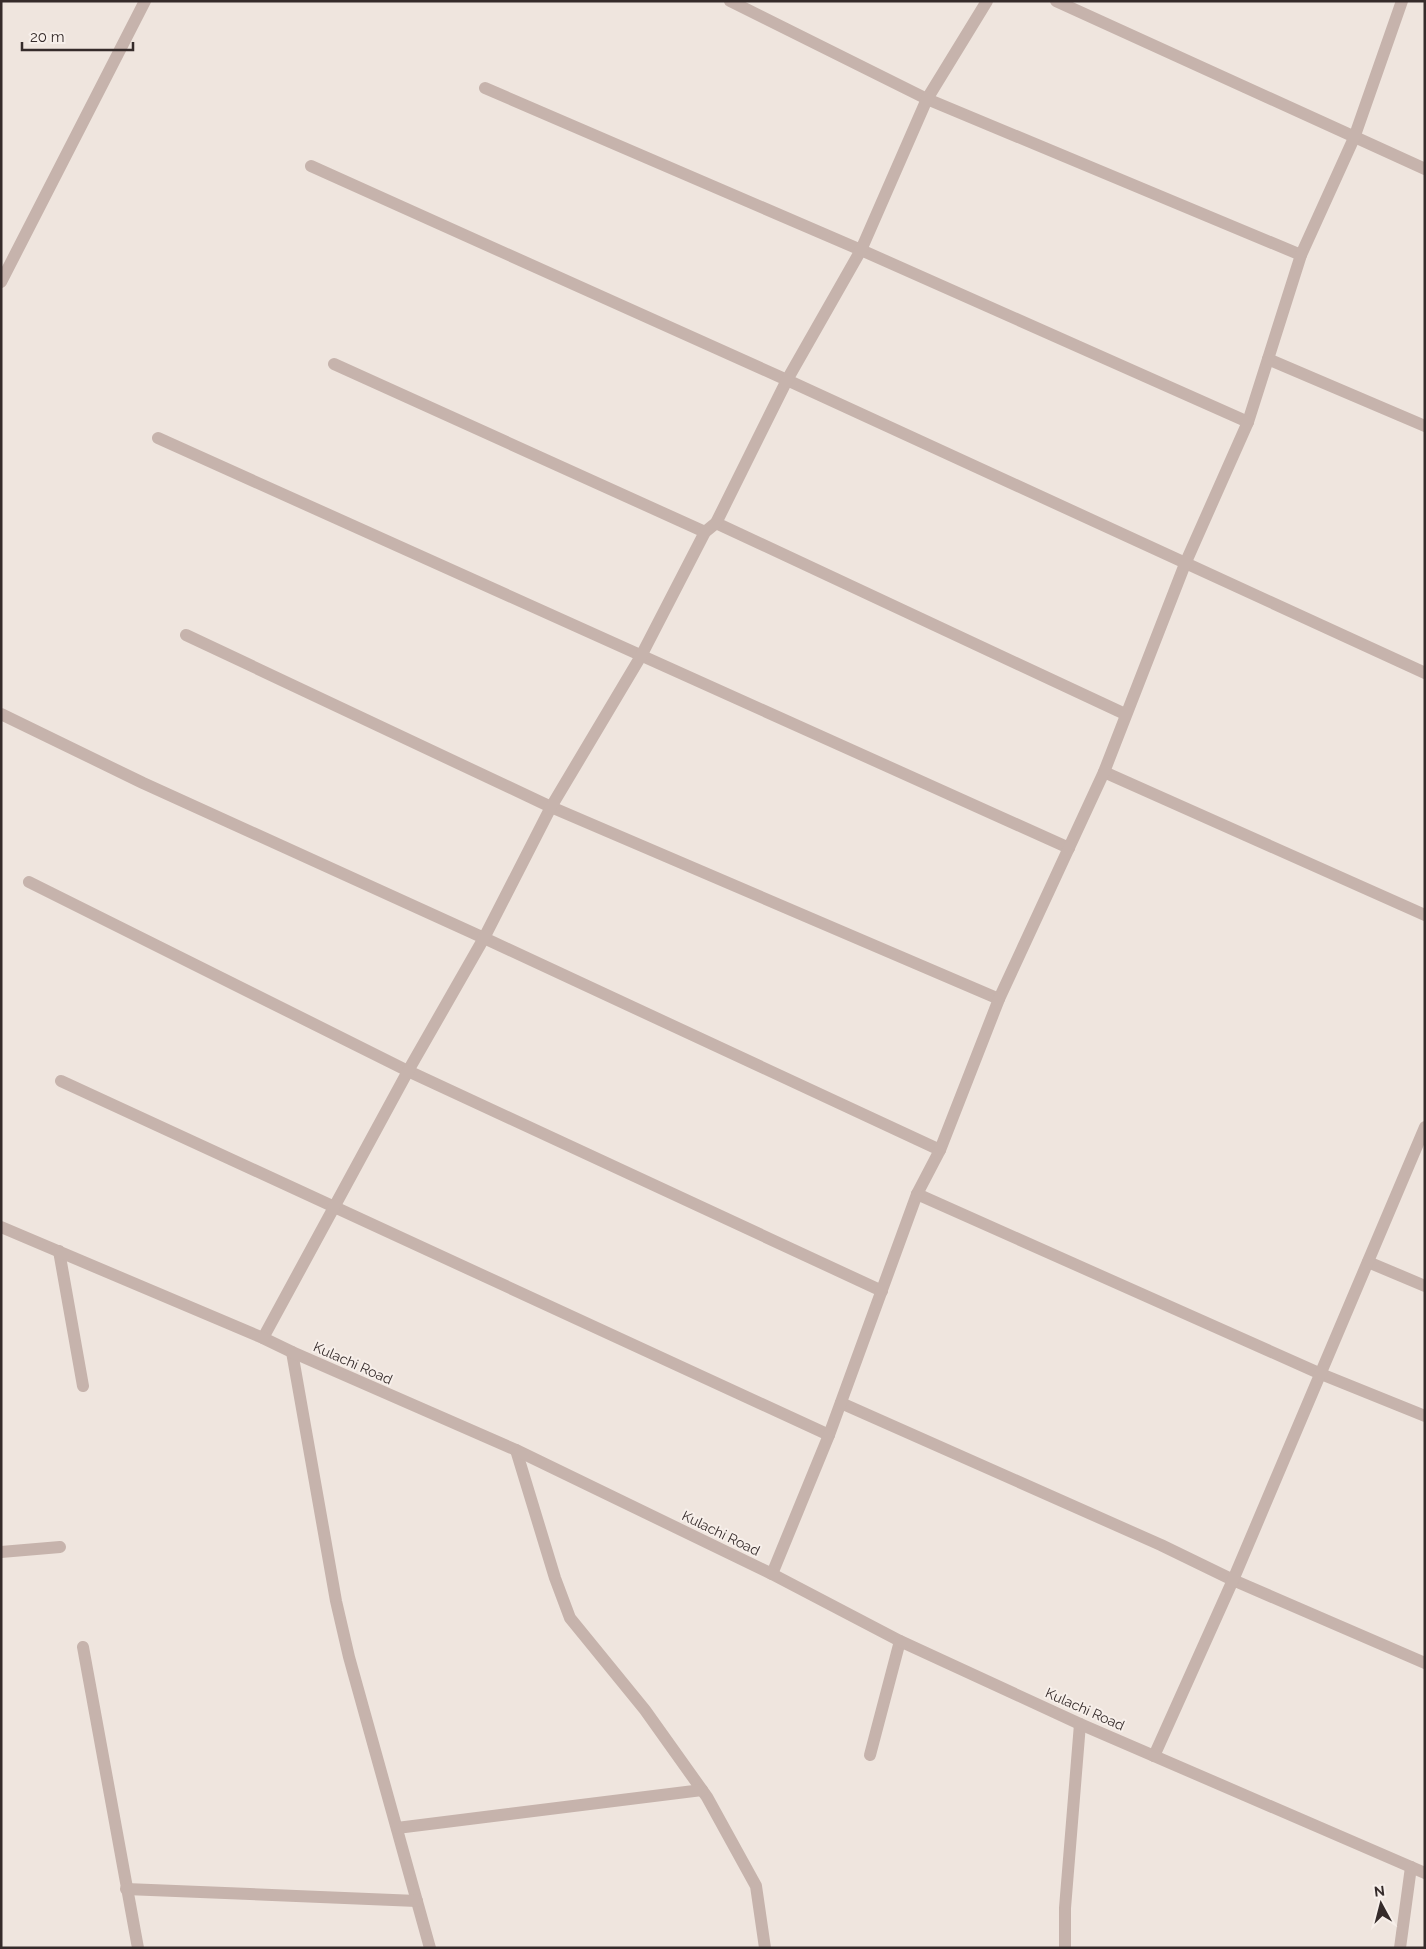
<svg xmlns="http://www.w3.org/2000/svg" width="1426" height="1949" viewBox="0 0 1426 1949" font-family="Raleway,sans-serif">
	<rect width="100%" height="100%" fill="#efe5de"/>
	<g fill="none" stroke-linecap="round" stroke-linejoin="round">
		<g stroke="#c6b3ac" stroke-width="12">
			<path d="M730 1 927 99 1301 255"/>
			<path d="M1056 1 1425 169"/>
			<path d="M485 88 861 250 1248 422"/>
			<path d="M311 166 787 380 1425 673"/>
			<path d="M1 282 145 1"/>
			<path d="M1268 359 1425 426"/>
			<path d="M334 364 705 532"/>
			<path d="M158 438 1069 848"/>
			<path d="M716 523 1125 714"/>
			<path d="M186 635 551 807 999 999"/>
			<path d="M1 714 143 783 484 938 940 1150"/>
			<path d="M1104 772 1425 915"/>
			<path d="M29 882 408 1071 882 1291"/>
			<path d="M61 1081 829 1435"/>
			<path d="M917 1194 1321 1374 1425 1416"/>
			<path d="M59 1251 83 1386"/>
			<path d="M1368 1262 1425 1286"/>
			<path d="M263 1338 408 1071 484 938 551 807 641 656 705 532 716 523 787 380 861 250 927 99 987 1"/>
			<path d="M292 1352 336 1601 349 1657 430 1948"/>
			<path d="M841 1403 1161 1545 1233 1580 1425 1663"/>
			<path d="M516 1450 555 1578 570 1618 645 1710 707 1797 756 1886 765 1948"/>
			<path d="M1 1552 60 1547"/>
			<path d="M772 1574 829 1435 917 1194 940 1150 999 999 1104 772 1185 564 1248 422 1301 255 1354 138 1402 1"/>
			<path d="M83 1647 138 1948"/>
			<path d="M870 1755 900 1641"/>
			<path d="M1154 1756 1233 1580 1425 1127"/>
			<path d="M397 1828 702 1790"/>
			<path d="M126 1889 417 1901"/>
			<path d="M1065 1948V1908L1080 1724"/>
			<path d="M1400 1948 1411 1867"/>
		</g>
		<path stroke="#c6b3ac" stroke-width="12" d="M1 1227 263 1338 292 1352 516 1450 772 1574 900 1641 1080 1724 1425 1873"/>
	</g>
	<g text-anchor="middle" stroke-width="4" stroke-linejoin="round" paint-order="stroke">
		<g font-size="14" fill="#352b2a" stroke="#f7efea">
			<text transform="translate(353 1363) rotate(24)" y="5">Kulachi Road</text>
			<text transform="translate(721 1533) rotate(26)" y="5">Kulachi Road</text>
			<text transform="translate(1085 1709) rotate(24)" y="5">Kulachi Road</text>
		</g>
	</g>
	<rect width="1426" height="1949" fill="none" stroke="#352b2a" stroke-width="5"/>
	<g transform="translate(1381 1904) rotate(353)" stroke="#f7efea" stroke-width="4" paint-order="stroke">
	<path d="M0-4L9 19L0 12L-9 19Z" fill="#352b2a"/>
	<text y="-8" font-size="14" font-weight="bold" text-anchor="middle" fill="#352b2a">N</text>
	</g>
	<path d="M22 42v8h111v-8" fill="none" stroke="#352b2a" stroke-width="2.5"/>
	<text x="30" y="42" font-size="15" fill="#352b2a" stroke="#f7efea" stroke-width="4" paint-order="stroke">20 m</text>
</svg>
